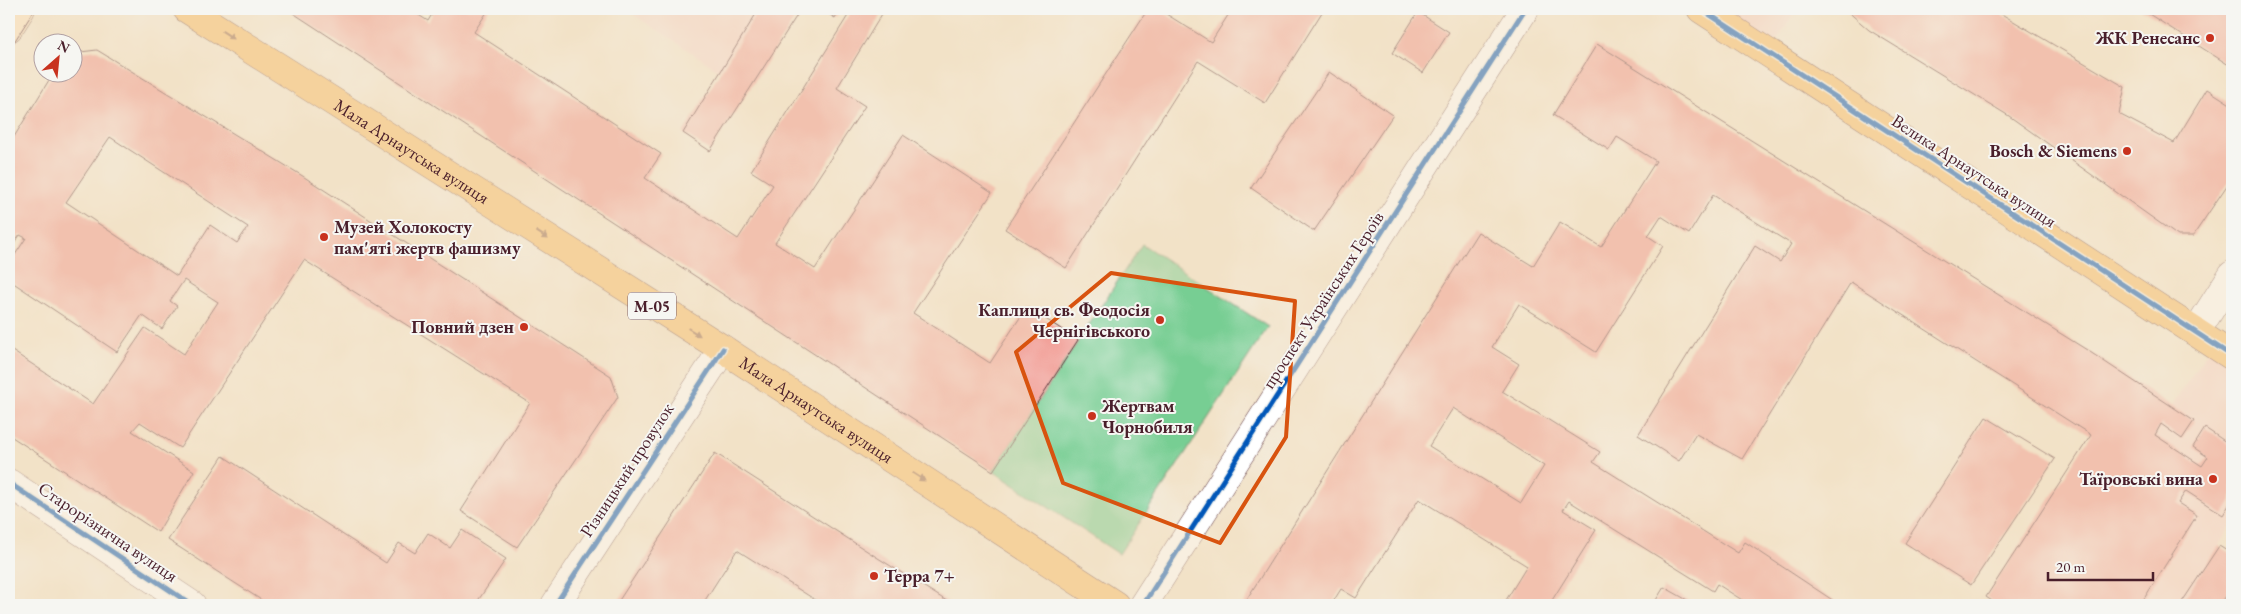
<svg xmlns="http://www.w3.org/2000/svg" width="2241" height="614" viewBox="0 0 2241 614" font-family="'EB Garamond',serif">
	<rect width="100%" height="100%" fill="#f6f6f2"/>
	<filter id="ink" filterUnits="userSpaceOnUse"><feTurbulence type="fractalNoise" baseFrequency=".02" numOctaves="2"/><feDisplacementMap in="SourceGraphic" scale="10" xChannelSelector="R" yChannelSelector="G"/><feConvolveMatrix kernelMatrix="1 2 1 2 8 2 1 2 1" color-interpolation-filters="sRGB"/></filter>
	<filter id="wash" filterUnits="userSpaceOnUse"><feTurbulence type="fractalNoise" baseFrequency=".0096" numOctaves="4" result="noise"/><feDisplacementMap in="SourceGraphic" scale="20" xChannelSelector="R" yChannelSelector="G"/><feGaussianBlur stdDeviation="1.12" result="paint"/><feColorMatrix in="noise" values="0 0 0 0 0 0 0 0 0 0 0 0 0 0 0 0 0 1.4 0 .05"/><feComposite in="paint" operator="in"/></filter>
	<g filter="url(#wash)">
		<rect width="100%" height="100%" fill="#f2e2c7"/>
		<g fill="#f7d1c8">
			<path d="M625 9H759L720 71Z"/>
			<path d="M1713 9H1797L1773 47Z"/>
			<path d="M2211 346 2232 359V524L2219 546 2180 605H2042Z"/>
		</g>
		<path fill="#77ce93" stroke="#60765f" d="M1142 244 1268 327 1119 554 993 471Z"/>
		<g id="blocks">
			<g fill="#f29991" fill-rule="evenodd">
				<path d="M287 9H409L428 21 435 9H489L474 32 661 154 645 178 738 239 773 185 751 171 849 14 840 9 835 18 820 9H885L837 88 865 106 775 243 815 269 903 135 992 193 913 313 990 363 1027 307 1078 340 993 471Z"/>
				<path d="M759 9H801L710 151 683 133Z"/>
				<path d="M1148 9H1158L1211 42 1232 9H1324L1265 103 1198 61 1066 268 1005 229Z"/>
				<path d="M1845 9H1993L2125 87 2119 114 2174 143 2207 89 2232 105V178L2193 236H2178L2009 116 1869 30Z"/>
				<path d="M2141 9H2232V67Z"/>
				<path d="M1418 12 1449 32 1423 73 1392 53Z"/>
				<path d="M1597 44 2087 350 2194 421 2182 439 2161 424 2155 435 2202 466 2208 457 2193 447 2205 428 2232 446V500L2223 515 2186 491 2178 503 2197 515 2140 605H1998L1986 597 2091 435 1851 282 1742 459 1696 434 1679 461 1638 435 1755 246 1780 262 1791 244 1713 195 1689 234 1661 216 1648 236 1663 246 1596 352 1519 304 1492 347 1519 364 1502 391 1600 452 1593 462 1738 553 1745 542 1840 605H1750L1717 584 1713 591 1569 501 1563 510 1596 530 1549 605H1503L1527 566 1419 499 1356 598 1341 589 1331 605H1243L1478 232 1533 266 1560 222 1601 247 1656 161 1617 137 1609 150 1553 115ZM1453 408 1544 466 1521 503 1429 446Z"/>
				<path d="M97 50 301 175 611 376 618 397 517 547 461 511 530 403 304 260 180 448 140 422 132 431 194 471 158 532 9 435V349L93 404 145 328 184 354 218 302 184 280 170 301 177 306 162 329 142 315 117 352 9 280V264L26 238 20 235 9 251V145L54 72H72V53ZM110 137 248 227 237 243 210 225 177 276 66 202Z"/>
				<path d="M1329 72 1393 115 1314 231 1251 188Z"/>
				<path d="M1986 417 2055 459 1971 585 1905 543Z"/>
				<path d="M715 453 878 558 953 605H814L817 601 737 550 702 605H616Z"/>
				<path d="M223 456 386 563 399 543 415 553 428 533 450 548 462 530 506 559 475 605H269L168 540Z"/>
				<path d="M2219 546 2232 554V587L2220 605H2180Z"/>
				<path d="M1664 587 1696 605H1653Z"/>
			</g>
		</g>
	</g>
	<g filter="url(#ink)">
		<use href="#blocks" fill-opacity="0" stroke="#633c42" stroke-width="1"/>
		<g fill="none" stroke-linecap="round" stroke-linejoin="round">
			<defs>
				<g id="street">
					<path d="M2196 332 2232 275"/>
					<path d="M9 483 192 605"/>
					<path d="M555 605 723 349"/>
					<path d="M1143 605 1525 9"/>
				</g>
				<path id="secondary" d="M9 28 21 9"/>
				<g id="primary">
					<path id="s1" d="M187 9 723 349 1115 605"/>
					<path d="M1701 9 2232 356"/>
				</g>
			</defs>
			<use href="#street" stroke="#633c42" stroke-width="29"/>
			<use href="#secondary" stroke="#633c42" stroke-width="29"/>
			<use href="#primary" stroke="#633c42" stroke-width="29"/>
			<use href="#street" stroke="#fff" stroke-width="28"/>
			<use href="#secondary" stroke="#fde5c4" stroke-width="28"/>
			<use href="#primary" stroke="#f9bf6c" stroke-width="28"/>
			<g stroke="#4a1f2b" stroke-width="1">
				<path d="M9 10 10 9"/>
				<path d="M9 50 35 9"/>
			</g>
			<defs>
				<g id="cycleway">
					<path d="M1701 9 2232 356"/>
					<path d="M9 483 192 605"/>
					<path d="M555 605 723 349"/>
					<path d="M1143 605 1525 9"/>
				</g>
			</defs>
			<use href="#cycleway" stroke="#f6f6f2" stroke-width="8"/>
			<use href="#cycleway" stroke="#0057b8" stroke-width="5"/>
		</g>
		<defs><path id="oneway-solid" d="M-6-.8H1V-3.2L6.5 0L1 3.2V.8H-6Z" transform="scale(1.25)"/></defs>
		<g fill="#996748">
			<use href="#oneway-solid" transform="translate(228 35) rotate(33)"/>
			<use href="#oneway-solid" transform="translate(542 235) rotate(33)"/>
			<use href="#oneway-solid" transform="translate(694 332) rotate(32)"/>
			<use href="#oneway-solid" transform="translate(919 477) rotate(33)"/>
		</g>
	</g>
	<path d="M0 0H2241V614H0ZM1111 273 1295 301 1286 437 1220 543 1063 483 1016 352Z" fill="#f2e2c7" fill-opacity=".55" fill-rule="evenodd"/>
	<path fill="none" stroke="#d8530f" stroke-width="4" stroke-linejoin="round" d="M1111 273 1295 301 1286 437 1220 543 1063 483 1016 352Z"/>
	<g fill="#c8321e" stroke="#f6f6f2" stroke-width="2">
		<circle cx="2210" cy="38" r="5"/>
		<circle cx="2127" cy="151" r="5"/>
		<circle cx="324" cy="237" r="5"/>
		<circle cx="1160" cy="320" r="5"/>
		<circle cx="524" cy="327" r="5"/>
		<circle cx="1092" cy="416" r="5"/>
		<circle cx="2213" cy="479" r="5"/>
		<circle cx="874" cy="576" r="5"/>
	</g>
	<g text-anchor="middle" stroke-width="4" stroke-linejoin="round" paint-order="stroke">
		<rect fill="#f6f6f2" stroke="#7e6067" stroke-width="1" x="628" y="292.5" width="48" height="27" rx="4"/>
		<g font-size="16" font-weight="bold" fill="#4a1f2b">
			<text x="652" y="312">М-05</text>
		</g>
		<g font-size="18" font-weight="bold" fill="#4a1f2b" stroke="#f6f6f2" text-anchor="end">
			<text x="2200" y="44">ЖК Ренесанс</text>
			<text x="2117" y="157">Bosch &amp; Siemens</text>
			<text x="334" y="233" text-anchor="start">Музей Холокосту<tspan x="334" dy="21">пам'яті жертв фашизму</tspan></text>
			<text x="1150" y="316">Каплиця св. Феодосія<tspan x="1150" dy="21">Чернігівського</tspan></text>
			<text x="514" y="333">Повний дзен</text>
			<text x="1102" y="412" text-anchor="start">Жертвам<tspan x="1102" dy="21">Чорнобиля</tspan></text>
			<text x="2203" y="485">Таїровські вина</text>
			<text x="884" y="582" text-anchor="start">Терра 7+</text>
		</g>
		<g font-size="18" fill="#4a1f2b" stroke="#f6f6f2">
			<text dy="6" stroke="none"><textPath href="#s1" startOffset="266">Мала Арнаутська вулиця</textPath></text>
			<text transform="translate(1974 171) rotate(33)" y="6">Велика Арнаутська вулиця</text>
			<text transform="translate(1323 300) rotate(-57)" y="6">проспект Українських Героїв</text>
			<text dy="6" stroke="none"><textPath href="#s1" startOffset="746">Мала Арнаутська вулиця</textPath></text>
			<text transform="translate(627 470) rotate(-57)" y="6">Різницький провулок</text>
			<text transform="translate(108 532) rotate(34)" y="6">Старорізнична вулиця</text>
		</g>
	</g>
	<rect width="2241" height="614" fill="none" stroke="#f6f6f2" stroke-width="30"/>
	<g transform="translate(58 58) rotate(27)"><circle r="24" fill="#f6f6f2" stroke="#b1a0a2"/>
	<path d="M0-4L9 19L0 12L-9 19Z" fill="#c8321e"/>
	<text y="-8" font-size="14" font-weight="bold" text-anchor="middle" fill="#4a1f2b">N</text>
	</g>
	<path d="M2048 572v8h105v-8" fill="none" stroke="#4a1f2b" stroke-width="2.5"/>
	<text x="2056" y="572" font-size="15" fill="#4a1f2b" stroke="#f6f6f2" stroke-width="4" paint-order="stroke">20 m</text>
</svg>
